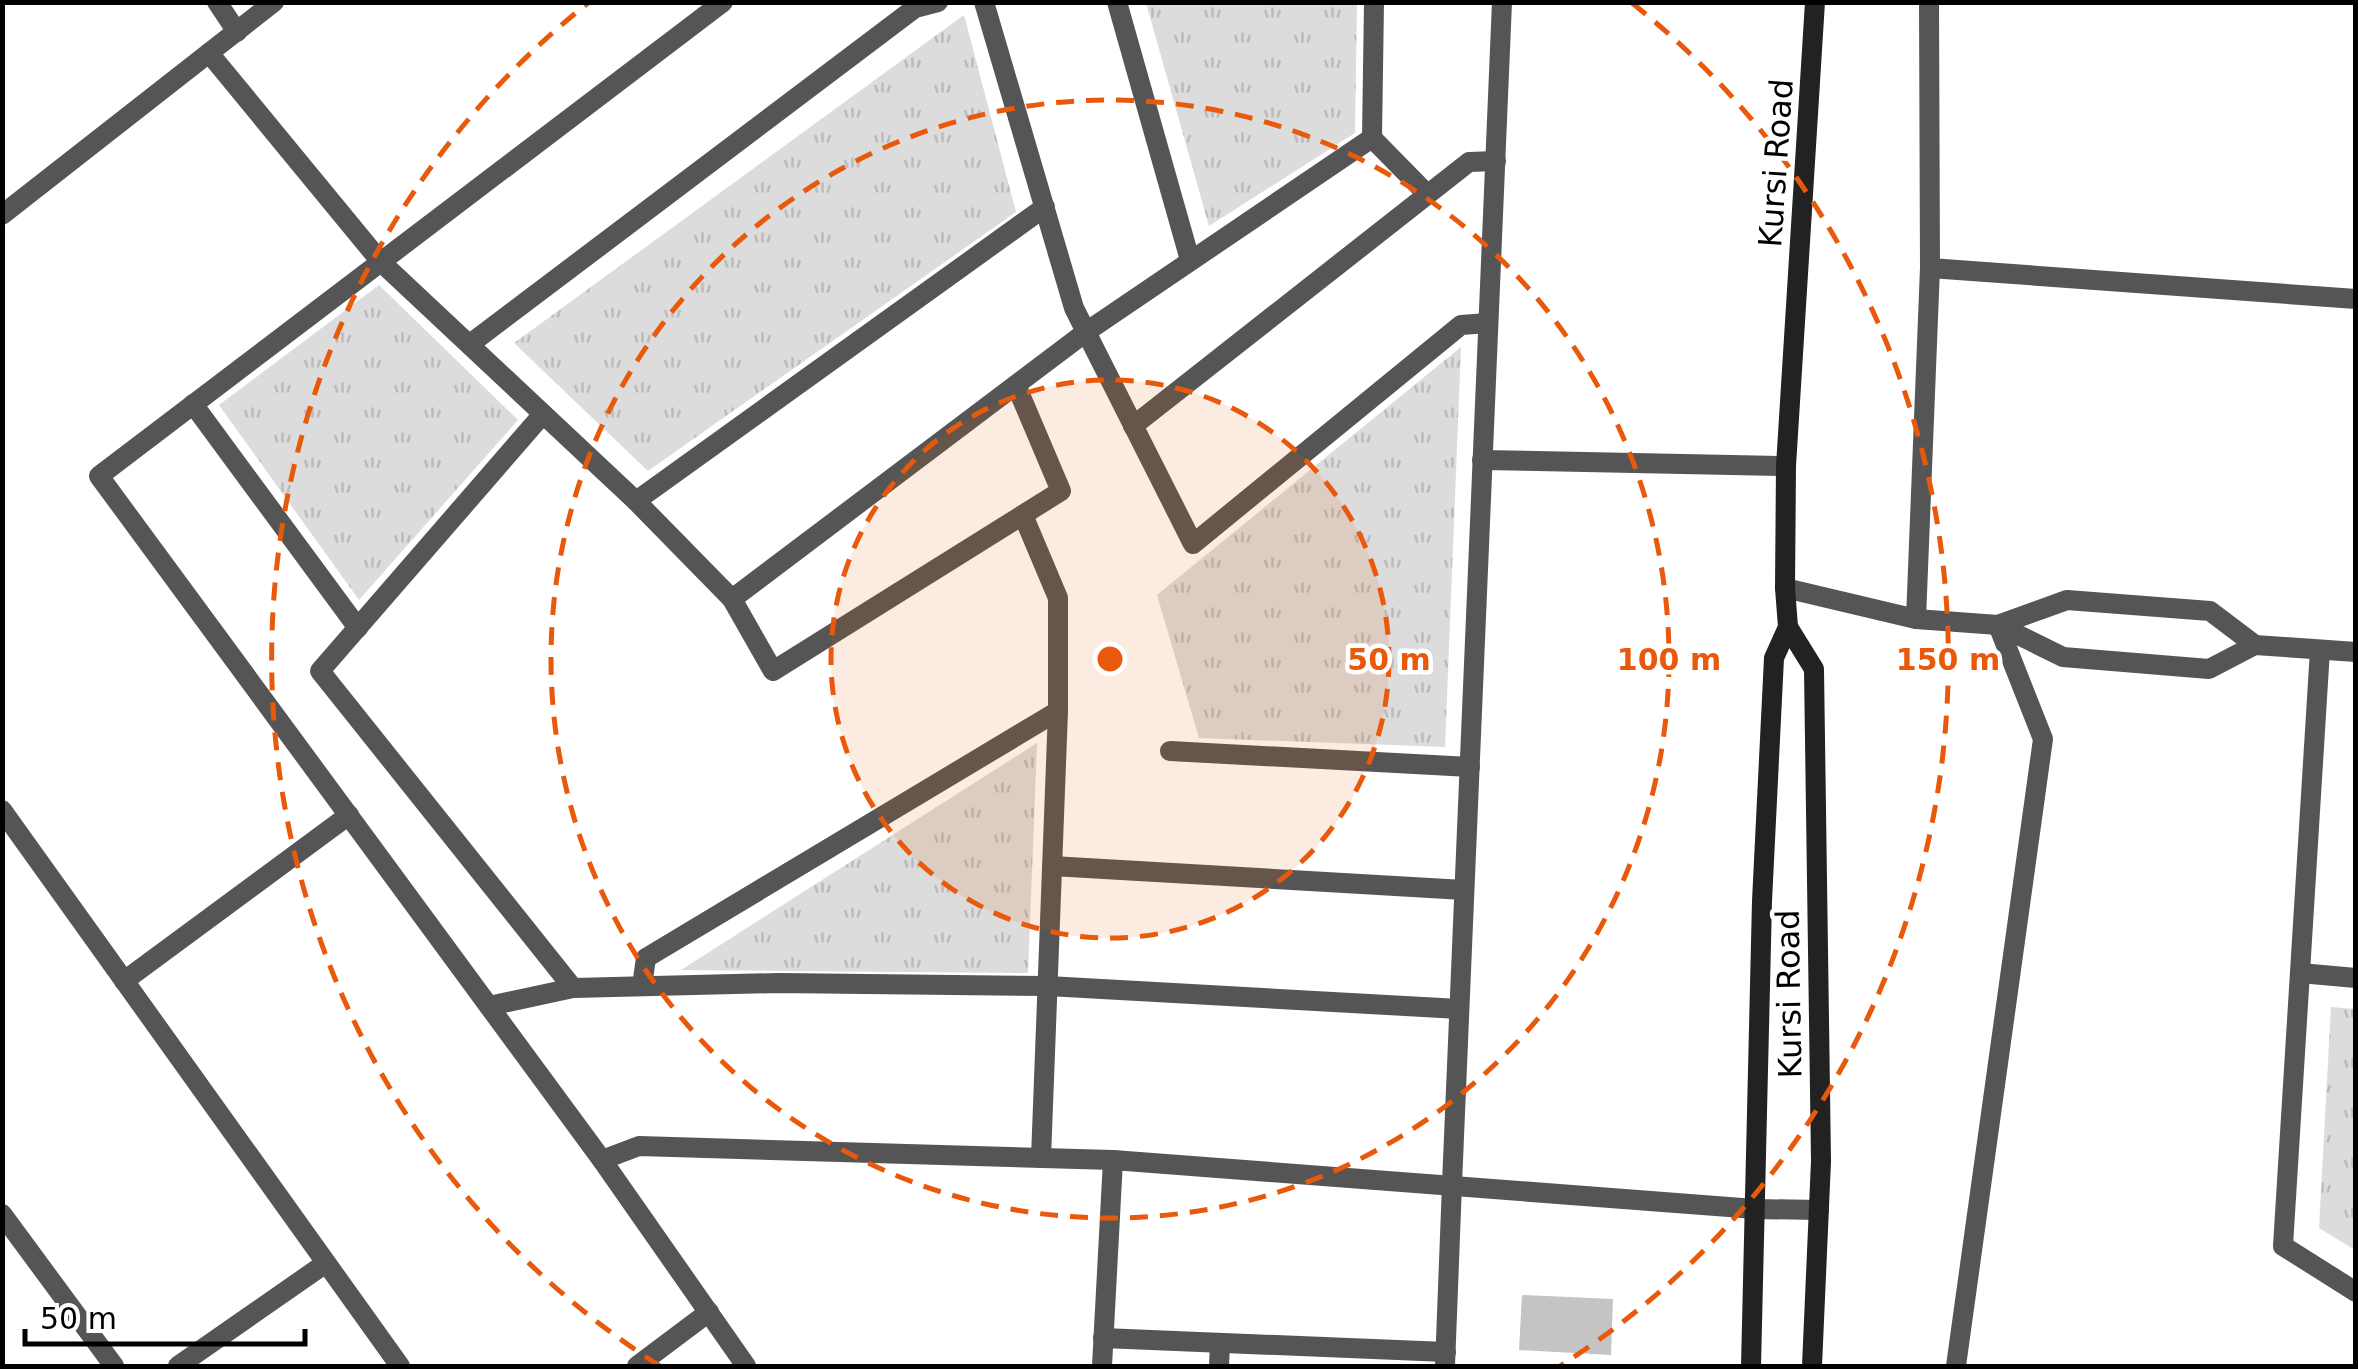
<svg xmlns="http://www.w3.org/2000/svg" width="2358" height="1369" viewBox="0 0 2358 1369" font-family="'DejaVu Sans',sans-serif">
	<defs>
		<pattern id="park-tufts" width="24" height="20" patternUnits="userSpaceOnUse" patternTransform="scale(2.5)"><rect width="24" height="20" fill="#dcdcdc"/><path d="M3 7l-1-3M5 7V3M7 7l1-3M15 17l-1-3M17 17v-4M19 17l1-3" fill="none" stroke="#bbb"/></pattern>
	</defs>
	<rect width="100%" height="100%" fill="#fff"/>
	<g fill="url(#park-tufts)">
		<path d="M1146 3H1357L1355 133 1209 226Z"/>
		<path d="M964 15 1016 212 648 471 514 343Z"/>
		<path d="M379 285 518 420 359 600 219 405Z"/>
		<path d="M1461 347 1445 747 1199 738 1157 595Z"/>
		<path d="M1037 743 1028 973 681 970Z"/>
		<path d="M2331 1007 2355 1009V1250L2319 1228Z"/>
	</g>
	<path fill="#c4c4c4" d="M1522 1295 1613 1299 1611 1355 1519 1350Z"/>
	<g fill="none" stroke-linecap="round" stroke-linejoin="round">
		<g stroke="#555" stroke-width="20">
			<path d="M217 2 237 32"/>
			<path d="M984 2 1074 308 1193 544 1461 325 1488 323"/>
			<path d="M1372 138 1427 194"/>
			<path d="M470 344 915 8 938 2"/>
			<path d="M1016 385 1061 491 773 671 732 599 636 501 1045 207"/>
			<path d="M193 404 358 628"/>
			<path d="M543 414 320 671 573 988"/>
			<path d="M1133 426 1469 162 1496 161"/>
			<path d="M1482 460 1786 466"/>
			<path d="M1023 515 1058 598V711L1041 1158"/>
			<path d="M732 599 1086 332 1372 138 1374 2"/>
			<path d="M1170 751 1470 767"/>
			<path d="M1052 866 1464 890"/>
			<path d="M2300 973 2356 978"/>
			<path d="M642 986 646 958 1058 711"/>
			<path d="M489 1006 573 988 778 983 1048 986 1459 1009"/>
			<path d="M2 1214 114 1366"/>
			<path d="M1103 1338 1446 1352"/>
			<path d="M1219 1366 1220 1343"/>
			<path d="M1445 1366 1452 1184"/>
			<path d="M1956 1366 2043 739 1998 625"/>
		</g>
		<g stroke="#555" stroke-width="20">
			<path d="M723 2 99 476 602 1160 746 1366"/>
			<path d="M1117 2 1190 260"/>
			<path d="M209 53 381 262 636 501"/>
			<path d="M1930 268 2356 299"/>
			<path d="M1916 619 1930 268 1929 2"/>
			<path d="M2320 650 2283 1246 2356 1292"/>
			<path d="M124 981 349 815"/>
			<path d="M602 1160 639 1146 1113 1160 1755 1209 1819 1210"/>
			<path d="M1452 1184 1502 2"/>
			<path d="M637 1366 709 1312"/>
			<path d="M1102 1366 1113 1160"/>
		</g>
		<g stroke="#555" stroke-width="20">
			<path d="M2 215 274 2"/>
			<path d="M1785 588 1916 619 1998 625 2063 657 2209 669 2255 645 2356 652"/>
			<path d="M1998 625 2067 600 2210 611 2255 645"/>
			<path d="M2 810 400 1366"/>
			<path d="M178 1366 326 1263"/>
		</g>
		<g stroke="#222" stroke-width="20">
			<path d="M1788 627 1814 669 1821 1161 1812 1366"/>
			<path d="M1751 1366 1762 901 1774 658 1788 627 1785 588 1786 466 1815 2"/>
		</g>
	</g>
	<circle cx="1110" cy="659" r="279" fill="#e8590c" fill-opacity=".12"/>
	<g fill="none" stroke="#e8590c" stroke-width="5" stroke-dasharray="18 12">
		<circle cx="1110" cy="659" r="279"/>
		<circle cx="1110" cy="659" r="559"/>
		<path d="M660 1366A838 838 0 0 1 588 3M1632 3A838 838 0 0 1 1560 1366"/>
	</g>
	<g text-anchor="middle" stroke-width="9" stroke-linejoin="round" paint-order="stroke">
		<g font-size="32" fill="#000" stroke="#fff">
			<text transform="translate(1776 163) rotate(-86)" y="11">Kursi Road</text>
			<text transform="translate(1789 994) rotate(-91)" y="11">Kursi Road</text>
		</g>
	</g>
	<circle cx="1110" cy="659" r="15" fill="#e8590c" stroke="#fff" stroke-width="5"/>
	<g font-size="30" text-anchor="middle" font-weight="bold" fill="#e8590c" stroke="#fff" stroke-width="9" stroke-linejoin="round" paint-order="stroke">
		<text x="1389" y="670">50 m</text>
		<text x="1669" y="670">100 m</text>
		<text x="1948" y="670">150 m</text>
	</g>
	<rect width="2358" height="1369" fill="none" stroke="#000000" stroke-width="10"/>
	<path d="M25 1329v15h280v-15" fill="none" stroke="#000000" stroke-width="5"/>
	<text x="40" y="1329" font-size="30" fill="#000000" stroke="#ffffff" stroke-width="8" paint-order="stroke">50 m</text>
</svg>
